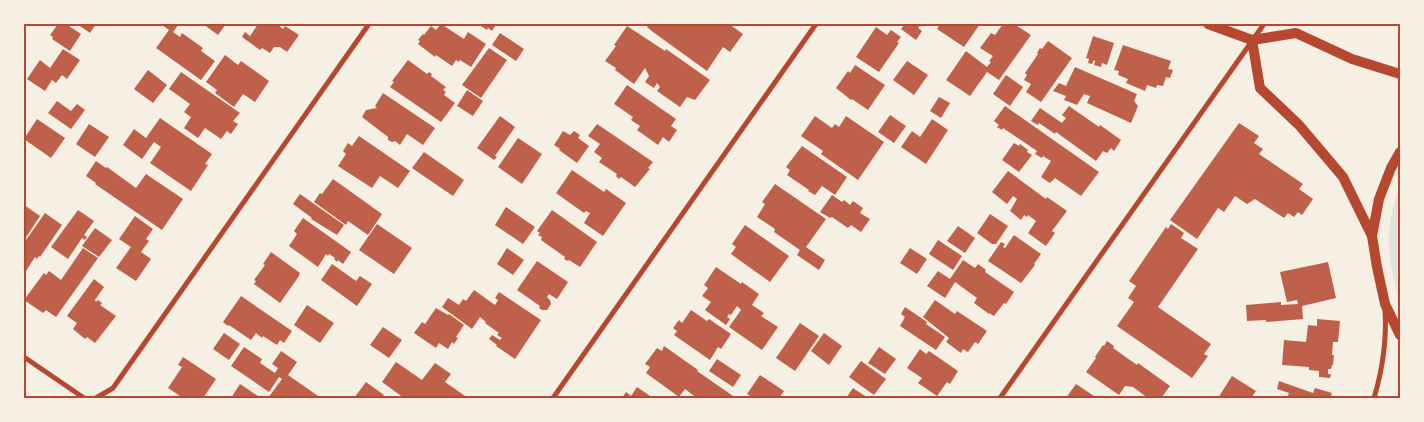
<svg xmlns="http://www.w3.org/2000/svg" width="1424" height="422" viewBox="0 0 1424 422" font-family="Spectral,serif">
	<rect width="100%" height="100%" fill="#f6efe4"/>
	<path fill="#e2e4dc" d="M1400 186V300C1390 272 1385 241 1392 212 1394 203 1398 195 1400 186Z"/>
	<g fill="#bf614a">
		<path d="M58 24H66L81 34 70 51 52 39 53 37 50 35Z"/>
		<path d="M77 24H96L90 33Z"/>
		<path d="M161 24H179L173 32 180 37 182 33 203 48 201 51 215 61 201 80 156 48 169 30Z"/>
		<path d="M203 24H226L218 35Z"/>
		<path d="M258 24H277L283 29 285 26 299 35 287 52 280 47H274L270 53 262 48 260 50 242 37 245 32 250 36Z"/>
		<path d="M441 24 464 39 468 32 486 44 471 67 460 60 459 62 456 60 452 66 436 55 435 57 418 44 420 41 418 40 423 34 424 35 431 26 436 30Z"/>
		<path d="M478 24H492L495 26 492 31 488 28 487 30Z"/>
		<path d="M649 24H729L743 34 730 52 723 47 707 71 653 32 647 27Z"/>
		<path d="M905 24H921L918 28 922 31 916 40 901 29Z"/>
		<path d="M940 24H980L964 47 937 29Z"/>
		<path d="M1003 24H1014L1031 35 999 80 987 72 970 96 946 80 966 51 987 67 991 62 989 61 993 56 980 48 991 33 995 35Z"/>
		<path d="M627 26 665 51 666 49 710 80 695 100 687 97 680 107 657 91 660 87 657 83 654 88 645 82 649 76 645 68 634 84 615 70 616 68 605 61 616 46 614 45Z"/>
		<path d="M876 27 887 35 891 30 901 37 897 42 899 43 879 72 856 57Z"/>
		<path d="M500 33 524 49 516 61 492 45Z"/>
		<path d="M1093 36 1114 43 1107 65 1102 63 1101 67 1094 65 1095 61 1094 60 1092 64 1088 63 1089 59 1086 58Z"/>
		<path d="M1048 41 1072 58 1041 102 1026 92 1031 84 1024 80 1027 75 1025 73 1038 54 1037 53 1040 48 1042 49Z"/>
		<path d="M1123 45 1171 61 1168 69 1173 70 1170 78 1166 77 1163 86 1157 85 1156 88 1147 85 1145 91 1126 83 1128 79 1118 75 1119 71 1114 70Z"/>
		<path d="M489 48 507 60 481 98 462 85Z"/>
		<path d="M63 49 80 60 67 79 62 75 56 83 52 80 45 91 27 79 40 60 50 68Z"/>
		<path d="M225 55 238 65 241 61 269 81 255 102 243 94 234 107 215 93 217 90 206 82Z"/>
		<path d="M408 60 427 74 429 72 432 74 431 76 446 87 443 90 446 92 444 95 455 103 441 122 390 87 394 82 392 81Z"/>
		<path d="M907 61 928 75 914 95 893 80Z"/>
		<path d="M855 65 885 85 868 110 852 99 851 100 836 88 848 71 850 73Z"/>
		<path d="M1075 67 1137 94 1134 101 1138 106 1131 123 1087 103 1090 96 1084 94 1077 105 1064 100 1066 96 1053 91 1059 83 1066 86Z"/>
		<path d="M148 70 167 85 153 103 134 89Z"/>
		<path d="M181 72 240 113 233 121 238 124 231 134 227 131 221 139 205 128 198 138 184 128 191 117 184 112 190 104 169 89Z"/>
		<path d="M1006 75 1023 87 1010 106 993 94Z"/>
		<path d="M627 85 676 119 671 126 677 130 669 142 663 137 658 145 637 130 640 126 631 120 633 117 614 104Z"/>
		<path d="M467 90 483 101 473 116 457 106Z"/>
		<path d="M383 93 435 128 423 145 407 134 400 145 395 141 392 142 388 140V137L362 117 366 110 377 108 375 106Z"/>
		<path d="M939 97 950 103 941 118 930 111Z"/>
		<path d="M57 101 71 111 77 104 85 110 71 129 48 113Z"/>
		<path d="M1005 106 1099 172 1081 196 1055 178 1050 183 1041 177 1051 161 1043 156 1042 158 1035 154 1037 151 1003 128 1002 130 997 127 999 125 994 121Z"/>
		<path d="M1069 106 1099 127 1100 125 1121 140 1114 151 1111 148 1107 153 1103 151 1096 161 1056 132 1055 134 1039 123 1038 125 1031 121 1040 108 1062 123 1066 118 1062 115Z"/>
		<path d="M890 115 906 126 894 143 878 132Z"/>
		<path d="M500 116 515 127 495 156 497 157 494 160 477 148Z"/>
		<path d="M815 116 832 128 835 124 839 127 846 116 884 142 858 180 821 154 823 151 801 136Z"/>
		<path d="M160 118 212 154 205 164 208 165 191 191 150 163 161 147 154 142 142 159 123 145 134 129 146 138Z"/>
		<path d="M37 119 65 138 51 158 24 139Z"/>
		<path d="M932 119 948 130 926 164 901 147 912 131 920 137Z"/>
		<path d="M1239 123 1259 136 1254 143 1263 149 1259 154 1303 184 1299 189 1313 199 1302 215 1298 212 1294 217 1288 213 1284 218 1255 199 1247 204 1235 196 1224 212 1218 208 1197 239 1170 220Z"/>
		<path d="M89 124 109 137 95 157 76 144Z"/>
		<path d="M597 124 653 162 648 168 650 169 635 187 621 177 619 179 616 176 617 174 599 162 602 158 594 152 600 144 588 136Z"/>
		<path d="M563 131 570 135 574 131 580 135 578 138 589 146 577 163 559 150 560 149 554 145Z"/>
		<path d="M359 136 410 171 398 188 380 176 372 188 338 166 346 154 343 151 348 143 352 146Z"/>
		<path d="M518 138 542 154 522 184 498 167Z"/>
		<path d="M1014 143 1019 146 1020 144 1028 150 1027 152 1032 155 1019 172 1002 160Z"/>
		<path d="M802 146 847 177 835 195 822 186 815 195 808 191 809 190 787 175 790 170 786 167Z"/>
		<path d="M424 152 464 180 453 196 412 168Z"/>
		<path d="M96 161 106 168 107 167 136 188 146 174 183 199 162 230 95 184 96 183 86 176Z"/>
		<path d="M572 170 604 192 606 189 626 203 603 236 584 223 590 213 586 211 584 213 556 193Z"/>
		<path d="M1008 171 1046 199 1047 197 1067 211 1052 231 1055 233 1046 246 1028 233 1036 221 1028 215 1027 217 1024 215 1021 220 1010 211 1017 199 1013 196 1007 204 992 192Z"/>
		<path d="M333 179 382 214 368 235 348 221 346 225 314 202 320 193 322 194Z"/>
		<path d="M775 184 826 219 806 247 825 260 819 270 797 255 800 250 774 232 775 229 757 217 765 204 762 202Z"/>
		<path d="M300 194 344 225 337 235 311 219 312 218 293 204Z"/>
		<path d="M832 195 842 202 844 200 850 205 853 201 863 208 860 213 870 219 861 232 851 225 848 228 832 217 830 218 820 212Z"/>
		<path d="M24 205 40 216 25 239 24 238Z"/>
		<path d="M506 207 535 227 523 244 495 225Z"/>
		<path d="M78 210 94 221 84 235 87 237 85 240 82 238 68 259 51 247Z"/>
		<path d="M552 210 597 242 580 267 569 260 568 261 564 259 565 257 541 240 542 237 538 235 540 233 537 231Z"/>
		<path d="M45 213 62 225 40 257 39 256 37 259 35 257 24 274V239L26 240Z"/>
		<path d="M990 214 1008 226 996 244H992L977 233Z"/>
		<path d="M135 216 153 229 146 239 149 241 141 252 151 259 136 281 116 268 131 247 119 239Z"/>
		<path d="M303 218 351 252 343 264 338 260 337 262 334 259 335 258 329 254 328 256 326 254 318 267 289 246 297 234 294 231Z"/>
		<path d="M377 224 412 248 394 274 359 250Z"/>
		<path d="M1171 224 1184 233 1181 238 1198 249 1158 307 1211 344 1204 354 1208 356 1192 378 1117 326 1134 302 1128 298 1136 286 1129 281 1166 227 1168 229Z"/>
		<path d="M745 225 789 256 770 282 731 254 736 247 732 244Z"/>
		<path d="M958 226 975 238 965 253 947 241Z"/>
		<path d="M95 228 112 240 99 257 82 246Z"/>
		<path d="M1014 235 1041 254 1034 264 1035 265 1021 283 988 261 1001 242 1005 244 1003 247 1005 248Z"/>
		<path d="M938 240 962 256 953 270 929 254Z"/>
		<path d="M83 248 98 258 56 317 46 310 43 313 24 300 44 273 46 275 49 271 61 280Z"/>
		<path d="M507 248 524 260 513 275 497 264Z"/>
		<path d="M910 248 927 259 917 274 900 263Z"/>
		<path d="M271 252 300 273 299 275V276L280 303 254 284 256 281 254 280 265 265 263 264Z"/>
		<path d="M963 260 975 268 978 264 986 270 985 272 1014 292 1006 304 1004 303 994 316 989 313V314L974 303 977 298 955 282 945 298 927 286 938 271 950 279Z"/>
		<path d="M537 261 568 282 557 299 549 294 547 297 550 300 551 304 547 310H542L539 308 540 306 517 290Z"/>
		<path d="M1328 262 1336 298 1302 306 1303 319 1266 322V320L1247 321 1246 305 1281 302V305L1298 304 1297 300 1287 302 1280 272Z"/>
		<path d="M332 264 356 281 360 276 372 284 357 306 321 280Z"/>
		<path d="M716 267 741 284 742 282 759 294 752 305 764 313 761 316 778 327 762 350 729 327 741 310 737 306 731 315 729 314 727 317 730 319 726 325 705 310 711 302 702 296 708 288 704 285Z"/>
		<path d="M94 279 104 287 95 300 96 302 98 300 102 303 100 305 116 316 95 343 87 337 85 339 73 329 77 323 67 316Z"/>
		<path d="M474 290 495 305 498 300 495 298 499 292 541 320 515 359 496 346 497 345 489 339 492 335 500 340 502 338 497 335 499 333 485 323 486 322 480 317 472 329 442 307 448 298 459 305 463 299 466 301Z"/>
		<path d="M241 296 292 331 284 343 280 340 277 345 263 336 262 338 256 333 251 340 229 325 228 326 223 322Z"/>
		<path d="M935 300 955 314 957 311 987 331 978 344 975 342 968 352 963 349 961 353 946 342 949 338 923 317Z"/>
		<path d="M307 305 334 323 320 343 294 325Z"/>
		<path d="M905 307 927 322 926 324 945 337 936 350 900 326 905 317 901 314Z"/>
		<path d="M436 308 448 315 449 314 464 325 456 337 458 338 454 344 452 342 448 349 439 343 436 348 414 333 422 322 425 324Z"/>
		<path d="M691 310 707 321 709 319 731 334 721 349 718 347 710 360 674 335 677 331 673 328 679 320 682 323Z"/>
		<path d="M1317 319 1340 321 1338 342H1333L1332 355H1334L1333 365H1332L1331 369H1328V374H1331L1330 378 1319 377V371L1309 370V367L1282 365 1284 340 1306 342 1308 325 1317 326Z"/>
		<path d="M800 323 819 336 795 371 776 358Z"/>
		<path d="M383 327 402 340 389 358 370 345Z"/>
		<path d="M224 333 240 344 229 360 213 349Z"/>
		<path d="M824 333 842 346 829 365 811 351Z"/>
		<path d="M1107 341 1114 346 1113 348 1137 365 1138 363 1170 386 1161 398H1148L1133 387 1125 386 1119 395 1086 372 1096 358 1095 357 1103 345 1104 346Z"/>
		<path d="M664 346 698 370 697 371 736 398H697L685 389 679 397 646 373 650 367 645 364 657 348 662 351Z"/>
		<path d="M244 347 262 359 260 363 275 373 278 368 272 364 281 351 297 362 288 375 321 398H268L282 379 279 377 269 392 231 366Z"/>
		<path d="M879 347 896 359 885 374 868 363Z"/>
		<path d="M920 349 926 354 929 351 958 371 950 384 947 382 937 396 918 383 922 378 907 368Z"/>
		<path d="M183 357 216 379 203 398H178L180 396 168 388 182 367 178 365Z"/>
		<path d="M717 359 741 375 733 387 709 371Z"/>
		<path d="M861 361 886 379 874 395 849 377Z"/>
		<path d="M396 362 422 380 435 363 451 374 445 382 468 398H404L382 382Z"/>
		<path d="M760 375 784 391 779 398H753L747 394Z"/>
		<path d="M1232 376 1256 391 1251 398H1218Z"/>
		<path d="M1279 381 1313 393 1315 388 1332 393 1330 398H1287L1289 393 1277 389Z"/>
		<path d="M366 382 384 395 382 398H354Z"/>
		<path d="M240 384 261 398H231Z"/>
		<path d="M1076 384 1097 398H1066Z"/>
		<path d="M637 387 653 398H622L626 392 631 396Z"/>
		<path d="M853 388 868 398H846Z"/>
	</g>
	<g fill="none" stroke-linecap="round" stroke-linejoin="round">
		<g stroke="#b5482f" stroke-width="5">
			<path d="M24 357 84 398"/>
			<path d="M96 398 113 388 369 24"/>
			<path d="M553 398 816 24"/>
			<path d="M1000 398 1264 24"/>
			<path d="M1374 398C1383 368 1387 341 1385 309"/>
		</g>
		<g stroke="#b5482f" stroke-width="10">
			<path d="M1208 24 1252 40 1296 33 1352 59 1400 74"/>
			<path d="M1252 40 1260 88 1299 125 1343 177 1372 236"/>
			<path d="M1400 152 1391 168 1379 199 1372 236 1377 267 1385 304 1400 335"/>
		</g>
	</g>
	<rect width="1424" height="422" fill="none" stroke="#f6efe4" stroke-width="50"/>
	<rect x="25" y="25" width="1374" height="372" fill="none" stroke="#b5482f" stroke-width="2"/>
</svg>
